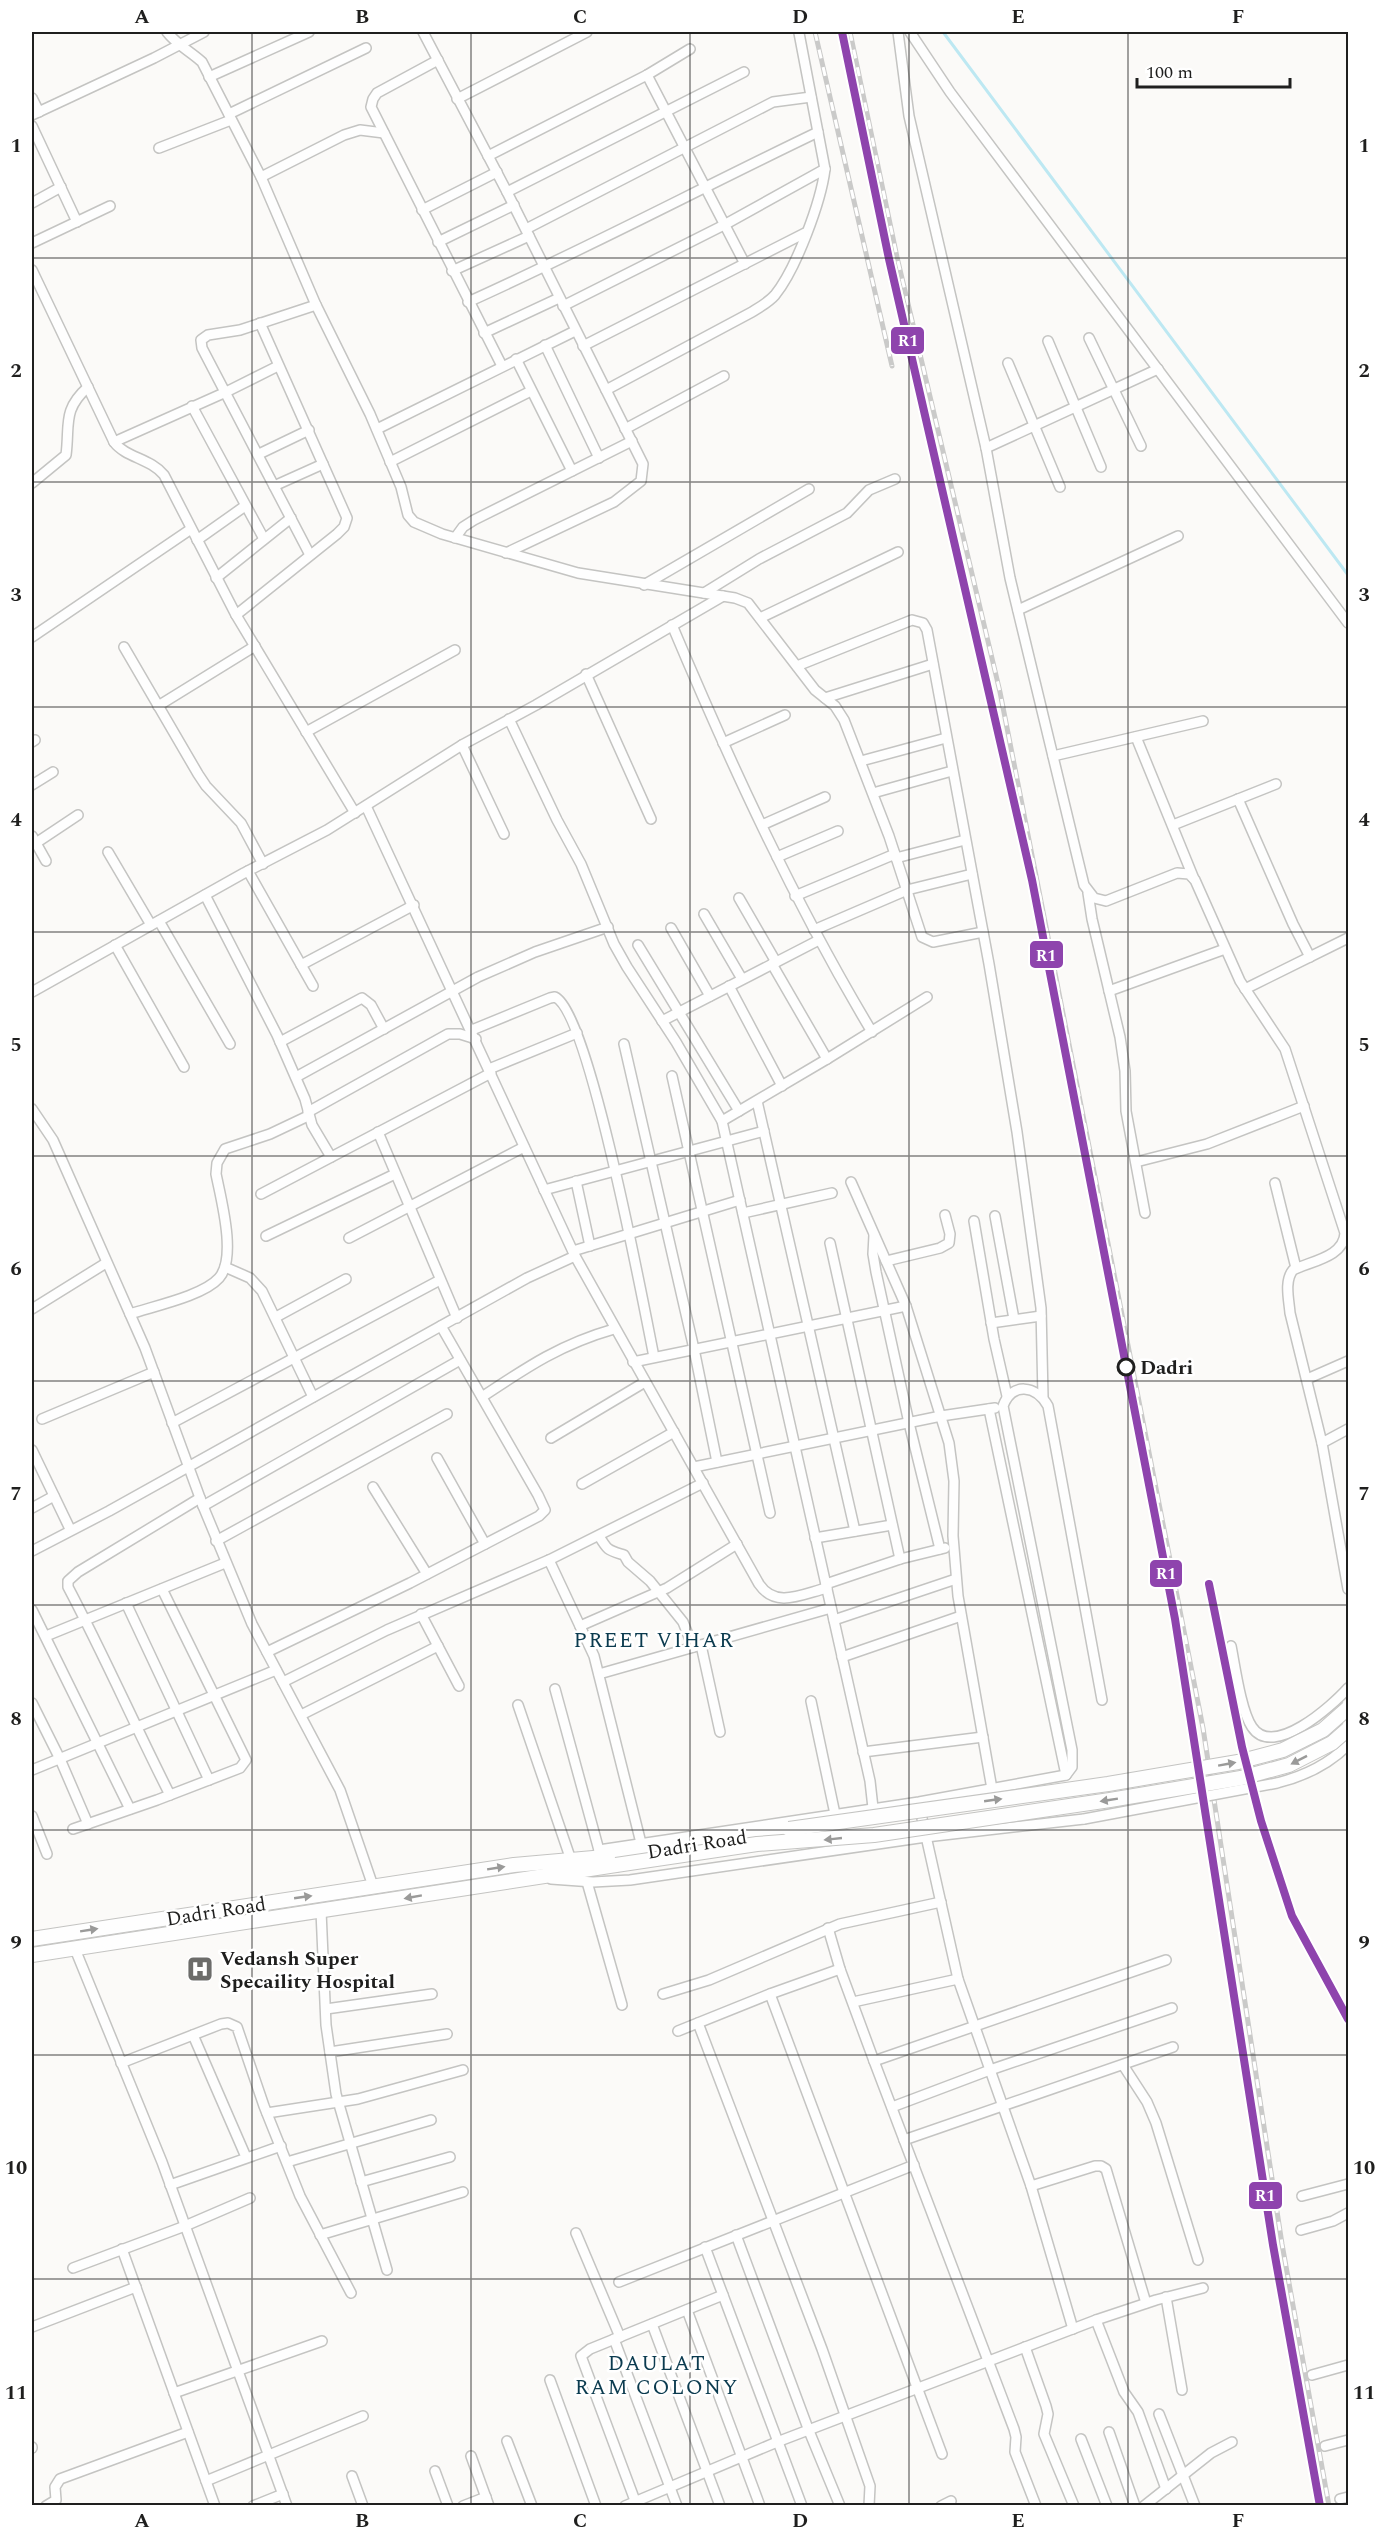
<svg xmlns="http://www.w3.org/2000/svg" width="1380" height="2537" viewBox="0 0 1380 2537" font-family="Spectral,serif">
	<rect width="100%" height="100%" fill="#fbfaf8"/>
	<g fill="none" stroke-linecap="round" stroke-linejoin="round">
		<path stroke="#bde8f2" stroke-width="3" d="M943 32 1348 575"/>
		<defs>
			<g id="street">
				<path d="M167 32C177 45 190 51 202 62L261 177 316 305 370 414 401 487 408 515 414 522 442 534 578 573 735 598 748 603 815 690 835 706 844 720 889 836 922 937 933 942 983 932"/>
				<path d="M423 32 507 192 643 464 641 481 614 502 506 553"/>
				<path d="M898 32 909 116 986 448 1010 578 1084 885 1094 898 1106 901 1177 873 1189 874 1195 880 1240 981 1285 1049 1345 1233C1344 1257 1311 1261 1293 1270 1284 1281 1289 1300 1290 1313L1322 1443 1348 1589"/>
				<path d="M910 32 950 92 1348 623"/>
				<path d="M438 60 377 93 373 99 371 107 502 366"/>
				<path d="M647 75 745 264"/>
				<path d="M209 77 309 32"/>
				<path d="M32 98 39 112"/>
				<path d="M457 99 587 32"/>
				<path d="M229 114 366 48"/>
				<path d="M32 115 154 58 204 32"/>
				<path d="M32 126 77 222"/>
				<path d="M159 148 231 120"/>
				<path d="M488 156 647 75 690 49"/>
				<path d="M261 177 344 135 360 130 384 133"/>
				<path d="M507 192 744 72"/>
				<path d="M32 203 61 187"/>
				<path d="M422 210 497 172"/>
				<path d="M526 229 773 102 811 97"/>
				<path d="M438 242 514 205"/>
				<path d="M32 243 110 206"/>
				<path d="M32 270 114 442C126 458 150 458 164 475L236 615 355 813"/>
				<path d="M452 271 529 236"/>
				<path d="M468 302C586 249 701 188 818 132"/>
				<path d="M563 306 724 225 825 169"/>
				<path d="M484 333 559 298"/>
				<path d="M1089 338 1141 446"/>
				<path d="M1048 341 1101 467"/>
				<path d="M545 345 599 458"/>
				<path d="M583 346 805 233"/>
				<path d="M516 359 572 471"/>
				<path d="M1008 363 1060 487"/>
				<path d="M606 390 752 312C760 307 769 302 775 295 796 269 821 202 825 169L799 33"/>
				<path d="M192 406 264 539"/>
				<path d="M377 429 575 331"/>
				<path d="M625 429 724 376"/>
				<path d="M114 442 226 392 278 366"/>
				<path d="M986 448 1158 369"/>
				<path d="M259 454 309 430"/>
				<path d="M390 462 531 391"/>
				<path d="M32 483 66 455C70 425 62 410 88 387"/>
				<path d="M274 486 323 464"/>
				<path d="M455 538 463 527 474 520 632 441"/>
				<path d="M197 540 245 506"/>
				<path d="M310 555 202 348 201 340 208 335 240 330 316 305"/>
				<path d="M216 578 291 518"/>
				<path d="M644 585 809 489"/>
				<path d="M704 593 759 559 847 513 869 490 895 479"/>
				<path d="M1018 610 1178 536"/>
				<path d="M236 615 337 534 344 527 347 518 260 323"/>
				<path d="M760 618 898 552"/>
				<path d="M672 625C731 765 794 902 872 1032"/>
				<path d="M32 637 191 529"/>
				<path d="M124 647 198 774 206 786 241 823 263 864"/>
				<path d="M797 666 912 620 923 623 927 630 989 964 1017 1132 1041 1308 1043 1397"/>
				<path d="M586 674 651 819"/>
				<path d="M825 698 933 664"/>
				<path d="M158 706 255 646"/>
				<path d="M509 719 557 820 581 864 614 944 627 967 676 1042 722 1121 870 1781 873 1808"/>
				<path d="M306 732 455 650"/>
				<path d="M1136 737 1194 879"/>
				<path d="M32 742 35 740"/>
				<path d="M723 743 785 715"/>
				<path d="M462 745 504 834"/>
				<path d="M1053 756 1203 721"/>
				<path d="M861 761 946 738"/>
				<path d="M32 785 53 772"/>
				<path d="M873 793 952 771"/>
				<path d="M1238 799 1293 924 1310 957"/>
				<path d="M366 806 575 1256 759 1584C776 1609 802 1594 827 1588"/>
				<path d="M762 825 825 797"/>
				<path d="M1173 825 1276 784"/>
				<path d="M32 836 46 861"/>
				<path d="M36 843 78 815"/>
				<path d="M108 852 151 925"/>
				<path d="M777 857 838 831"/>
				<path d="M896 858 965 840"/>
				<path d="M248 871 313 986"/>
				<path d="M1088 893 1092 919 1120 1037 1125 1071 1126 1111 1145 1213"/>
				<path d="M205 895 277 1035 305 1099 312 1125 331 1157"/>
				<path d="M795 896 895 854"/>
				<path d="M739 898 776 962"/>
				<path d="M704 914 742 979"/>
				<path d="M159 921 230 1044"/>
				<path d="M671 928 710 996"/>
				<path d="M814 930 907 890 972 874"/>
				<path d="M115 945 184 1067"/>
				<path d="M638 945 739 1111"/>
				<path d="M772 964 827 1059"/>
				<path d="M301 965 414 905"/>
				<path d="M729 986 782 1086"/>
				<path d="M1245 989 1348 938"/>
				<path d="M1109 991 1225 949"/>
				<path d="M32 992 244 873 327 830 462 745 536 705 723 596"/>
				<path d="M662 1021 819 940"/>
				<path d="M472 1030 550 998 555 997C589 1012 644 1307 654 1357"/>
				<path d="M280 1042 362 998 371 1005 384 1029"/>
				<path d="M624 1044 694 1349 717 1462"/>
				<path d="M489 1069 577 1033"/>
				<path d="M672 1076 770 1513"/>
				<path d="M296 1077 478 977 535 952 608 927"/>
				<path d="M757 1101 855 1531"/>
				<path d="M32 1109 53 1140 145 1348 203 1506 252 1624 340 1790 373 1886"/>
				<path d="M308 1112 448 1034H460L476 1039"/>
				<path d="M722 1121 827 1059 927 997"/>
				<path d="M378 1132 457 1318"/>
				<path d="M1136 1162 1207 1144 1304 1106"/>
				<path d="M576 1181 590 1246"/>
				<path d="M851 1182 906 1306 949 1443 954 1481 953 1536 958 1596 992 1789"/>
				<path d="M1275 1183 1296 1268"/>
				<path d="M544 1190 764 1131"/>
				<path d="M261 1194 491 1073"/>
				<path d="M743 1213 832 1193"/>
				<path d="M995 1216 1014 1319"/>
				<path d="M974 1221 994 1339 1007 1396"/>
				<path d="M874 1235 873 1254 876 1272 909 1423 940 1549"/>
				<path d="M266 1236 395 1174"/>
				<path d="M349 1238 524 1147"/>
				<path d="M830 1243 900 1559"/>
				<path d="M573 1251 740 1200"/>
				<path d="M886 1261 940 1248 949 1243 950 1234 945 1215"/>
				<path d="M225 1267 250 1278 262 1291 313 1397"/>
				<path d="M32 1309 106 1263"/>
				<path d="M130 1314C154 1306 203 1296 219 1278 237 1258 221 1199 216 1174L217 1163 225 1149 270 1134 308 1116"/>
				<path d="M276 1317 346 1279"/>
				<path d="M991 1323 1041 1316"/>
				<path d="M633 1362 906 1306"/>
				<path d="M1307 1379 1348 1361"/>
				<path d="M482 1397C527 1367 561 1344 614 1329"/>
				<path d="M989 1409 1066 1775"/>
				<path d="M42 1419 154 1372"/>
				<path d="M172 1423 440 1280"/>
				<path d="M551 1438 645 1382"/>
				<path d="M1322 1443 1348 1429"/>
				<path d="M32 1450 70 1529"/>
				<path d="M437 1458 485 1544"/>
				<path d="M694 1467 941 1416 995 1408"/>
				<path d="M582 1484 674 1432"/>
				<path d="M373 1487 427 1574"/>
				<path d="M203 1506 460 1360"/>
				<path d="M32 1508 54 1496"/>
				<path d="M599 1536C608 1551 608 1550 624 1555L628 1562 650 1581 683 1622 693 1647"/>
				<path d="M815 1538 892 1525"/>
				<path d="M216 1541 447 1414"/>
				<path d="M32 1551 109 1511 527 1278 575 1256"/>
				<path d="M549 1560 594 1656 641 1843"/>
				<path d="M826 1584 900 1559 945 1548"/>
				<path d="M126 1603 209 1780"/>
				<path d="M32 1610 130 1809"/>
				<path d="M421 1614 459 1686"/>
				<path d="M834 1620 956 1579"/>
				<path d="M580 1626 667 1588 737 1544"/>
				<path d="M46 1636 225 1563"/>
				<path d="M701 1645 720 1732"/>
				<path d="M1231 1646C1235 1666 1241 1711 1252 1727 1273 1759 1332 1706 1348 1688"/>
				<path d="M267 1652 410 1583 539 1516 545 1510 538 1495 441 1326"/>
				<path d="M842 1657 961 1616"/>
				<path d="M599 1674 831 1608"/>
				<path d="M283 1682 387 1630 549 1560 703 1483"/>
				<path d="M555 1689 600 1854"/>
				<path d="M811 1701 835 1814"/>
				<path d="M32 1703 60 1759 88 1824"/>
				<path d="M518 1705 571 1860"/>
				<path d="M301 1715 438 1646"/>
				<path d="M863 1752 983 1737"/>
				<path d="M32 1770 276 1670"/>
				<path d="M1277 1783C1305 1776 1328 1765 1348 1745"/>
				<path d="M170 1795C135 1726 104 1655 68 1587V1581L78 1572 200 1498"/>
				<path d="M919 1805 958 1979 1031 2186 1073 2329"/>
				<path d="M32 1816 47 1854"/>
				<path d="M73 1829 157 1800 240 1768 246 1760 162 1589"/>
				<path d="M599 1850 919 1802 1066 1775 1072 1767V1750L1003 1406C1012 1382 1036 1385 1048 1406L1102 1700"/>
				<path d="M551 1879 593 1882 630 1880 926 1837 1084 1819"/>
				<path d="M587 1882 622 2005"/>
				<path d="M321 1911 326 2025 336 2094 387 2270"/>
				<path d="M828 1928 840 1969 874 2061 1014 2429 1016 2437 1015 2452 1036 2506"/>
				<path d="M75 1949 162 2162 287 2506"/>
				<path d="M663 1994 709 1980 840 1924 941 1902"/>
				<path d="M770 1994 942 2454"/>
				<path d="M853 2002 958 1979"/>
				<path d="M326 2009 432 1994"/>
				<path d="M698 2023 822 2349 870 2486 869 2506"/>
				<path d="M678 2031 770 1994 840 1969"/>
				<path d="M193 2035 246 2157"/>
				<path d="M330 2052 447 2034"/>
				<path d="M874 2061 1166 1960"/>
				<path d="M121 2063 221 2024 228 2023 237 2027 264 2106 300 2196 351 2293"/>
				<path d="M1123 2065 1147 2102 1156 2123 1198 2260"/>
				<path d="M892 2107 990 2070 1172 2008"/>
				<path d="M267 2113 358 2099 463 2070"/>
				<path d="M904 2140 1173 2047"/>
				<path d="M287 2162 431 2120"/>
				<path d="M361 2182 450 2157"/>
				<path d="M170 2185 281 2146"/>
				<path d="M1031 2186 1095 2166H1101L1106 2169 1146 2303"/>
				<path d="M1302 2196 1348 2184"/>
				<path d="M1301 2230 1333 2221 1348 2213"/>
				<path d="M576 2233 620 2337"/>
				<path d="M320 2235 463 2192"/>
				<path d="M736 2235 809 2431 840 2506"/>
				<path d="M705 2247 802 2506"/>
				<path d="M122 2249 215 2506"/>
				<path d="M73 2268 185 2226 250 2198"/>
				<path d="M619 2282 914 2165"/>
				<path d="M1166 2297 1182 2390"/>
				<path d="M687 2310 760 2506"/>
				<path d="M1096 2320 1124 2392 1138 2412 1166 2489"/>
				<path d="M652 2324 720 2506"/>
				<path d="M32 2327 136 2287"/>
				<path d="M614 2339 677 2506"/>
				<path d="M1025 2347 1046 2406 1048 2414 1044 2434 1074 2506"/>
				<path d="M1312 2375 1348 2365"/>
				<path d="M550 2380 596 2506"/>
				<path d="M174 2393 322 2341"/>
				<path d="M1159 2414 1195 2506"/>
				<path d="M1109 2432 1135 2506"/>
				<path d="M1081 2439 1107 2506"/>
				<path d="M507 2441 532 2506"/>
				<path d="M1325 2446 1348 2440"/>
				<path d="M32 2447V2448"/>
				<path d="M471 2456 489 2506"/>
				<path d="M435 2471 448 2506"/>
				<path d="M352 2476 363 2506"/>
				<path d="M206 2481 363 2416"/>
				<path d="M1340 2499 1348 2497"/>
				<path d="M46 2506 56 2500 55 2487 60 2479 188 2432"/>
				<path d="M253 2506 283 2494"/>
				<path d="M463 2506 486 2497"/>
				<path d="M625 2506 777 2442 1096 2320 1156 2300 1203 2288"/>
				<path d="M637 2506 581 2356 590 2349 723 2295"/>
				<path d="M941 2506 951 2501"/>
				<path d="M1144 2506 1211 2453 1232 2442"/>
			</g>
			<g id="secondary">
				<path d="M32 1939 514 1865 616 1856 789 1829"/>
				<path d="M32 1955 616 1865"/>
			</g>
		</defs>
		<use href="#street" stroke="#c4c4c2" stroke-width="12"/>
		<use href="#secondary" stroke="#c4c4c2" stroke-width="16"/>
		<use href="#street" stroke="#fefefe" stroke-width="9"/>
		<use href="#secondary" stroke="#fefefe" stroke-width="14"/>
		<defs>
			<g id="rail">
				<path d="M815 32 892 366"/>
				<path d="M850 32 897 257 1000 692 1203 1728 1282 2244 1329 2506"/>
				<path d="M1209 1584 1242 1747 1261 1821 1292 1916 1348 2019"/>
			</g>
		</defs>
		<use href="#rail" stroke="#cacac9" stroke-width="5"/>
		<use href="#rail" stroke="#fff" stroke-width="3" stroke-dasharray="9" stroke-linecap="butt"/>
		<defs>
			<path id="street-bridge" d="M1084 1819 1277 1783"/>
			<g id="secondary-bridge">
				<path d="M789 1829 1108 1784 1238 1762 1283 1750 1323 1730 1348 1708"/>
				<path d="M616 1865 757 1844 874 1835 1110 1800 1241 1778 1289 1765 1332 1743 1348 1729"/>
			</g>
		</defs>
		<use href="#street-bridge" stroke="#c4c4c2" stroke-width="12" stroke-linecap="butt"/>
		<use href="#secondary-bridge" stroke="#c4c4c2" stroke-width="16" stroke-linecap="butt"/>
		<use href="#street-bridge" stroke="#fefefe" stroke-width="9"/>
		<use href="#secondary-bridge" stroke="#fefefe" stroke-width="14"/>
		<defs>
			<g id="rail-1">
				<path d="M842 32 889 259 1032 880 1175 1619 1273 2245 1320 2506"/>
				<path d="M1209 1584 1242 1747 1261 1821 1292 1916 1348 2019"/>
			</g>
		</defs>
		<use href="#rail-1" stroke="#fff" stroke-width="12"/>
		<use href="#rail-1" stroke="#8e44ad" stroke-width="8"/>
	</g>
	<defs><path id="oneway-solid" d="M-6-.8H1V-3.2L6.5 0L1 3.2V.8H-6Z" transform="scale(1.5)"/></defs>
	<g fill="#9a9a99">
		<use href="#oneway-solid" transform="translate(1299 1760) rotate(153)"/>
		<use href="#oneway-solid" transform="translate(1227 1764) rotate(-10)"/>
		<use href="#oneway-solid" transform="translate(993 1800) rotate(-8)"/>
		<use href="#oneway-solid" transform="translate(1109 1800) rotate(171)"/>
		<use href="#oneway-solid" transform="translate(833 1839) rotate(174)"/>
		<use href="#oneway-solid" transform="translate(496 1868) rotate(-9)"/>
		<use href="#oneway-solid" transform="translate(303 1897) rotate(-8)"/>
		<use href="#oneway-solid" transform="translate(413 1897) rotate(170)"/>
		<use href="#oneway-solid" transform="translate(89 1930) rotate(-9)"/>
	</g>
	<path fill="none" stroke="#1f1f1e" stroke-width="1.5" stroke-opacity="0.55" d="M252 32V2506M471 32V2506M690 32V2506M909 32V2506M1128 32V2506M32 258H1348M32 482H1348M32 707H1348M32 932H1348M32 1156H1348M32 1381H1348M32 1605H1348M32 1830H1348M32 2055H1348M32 2279H1348"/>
	<defs>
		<symbol id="hospital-square" viewBox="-11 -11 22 22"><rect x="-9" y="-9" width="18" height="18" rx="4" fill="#6c6c6a" stroke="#fff"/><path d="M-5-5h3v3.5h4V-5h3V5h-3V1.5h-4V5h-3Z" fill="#fff"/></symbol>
	</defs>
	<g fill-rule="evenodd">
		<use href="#hospital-square" x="185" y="1954" width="30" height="30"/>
	</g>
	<circle fill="#fff" stroke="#1f1f1e" stroke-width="3" cx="1126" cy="1367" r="8"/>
	<g text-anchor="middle" stroke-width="5" stroke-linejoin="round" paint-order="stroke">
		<g font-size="20" font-weight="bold" fill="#1f1f1e" stroke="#fff" text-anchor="start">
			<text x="1140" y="1374">Dadri</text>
		</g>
		<g font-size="20" fill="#1f1f1e" stroke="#fff">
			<text transform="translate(697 1844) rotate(-9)" y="7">Dadri Road</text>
			<text transform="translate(216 1911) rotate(-9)" y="7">Dadri Road</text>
		</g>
		<g font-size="20" font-weight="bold" fill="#1f1f1e" stroke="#fff" text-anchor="start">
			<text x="220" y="1965">Vedansh Super<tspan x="220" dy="23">Specaility Hospital</tspan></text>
		</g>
		<g font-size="21" letter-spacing="1.5" fill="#0b3b4f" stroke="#fff">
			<text x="654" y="1647">PREET VIHAR</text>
			<text x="657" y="2370">DAULAT<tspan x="657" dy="24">RAM COLONY</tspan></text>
		</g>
	</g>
	<g stroke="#fff" stroke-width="2">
		<rect x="890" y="326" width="35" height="29" rx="6" fill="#8e44ad"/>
		<rect x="1029" y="940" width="35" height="29" rx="6" fill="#8e44ad"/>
		<rect x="1149" y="1559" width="34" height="29" rx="6" fill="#8e44ad"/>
		<rect x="1248" y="2181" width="35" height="29" rx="6" fill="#8e44ad"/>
	</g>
	<g font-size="16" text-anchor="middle" font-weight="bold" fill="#fff">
		<text x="908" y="346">R1</text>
		<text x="1046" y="961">R1</text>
		<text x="1166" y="1579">R1</text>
		<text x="1265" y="2201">R1</text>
	</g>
	<rect width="1380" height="2537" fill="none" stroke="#ffffff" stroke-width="66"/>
	<path d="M1137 78v9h153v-9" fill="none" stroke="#1f1f1e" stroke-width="3"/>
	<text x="1146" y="78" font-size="18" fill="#1f1f1e" stroke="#ffffff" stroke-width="4.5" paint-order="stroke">100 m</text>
	<rect x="33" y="33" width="1314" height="2471" fill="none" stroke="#1f1f1e" stroke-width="2"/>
	<g font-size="20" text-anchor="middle" font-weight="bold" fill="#1f1f1e">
		<text x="142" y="23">A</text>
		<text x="362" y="23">B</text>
		<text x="580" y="23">C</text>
		<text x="800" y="23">D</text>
		<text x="1018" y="23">E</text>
		<text x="1238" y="23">F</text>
		<text x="16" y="152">1</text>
		<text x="1364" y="152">1</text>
		<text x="16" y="377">2</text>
		<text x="1364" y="377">2</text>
		<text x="16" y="601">3</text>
		<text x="1364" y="601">3</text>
		<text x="16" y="826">4</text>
		<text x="1364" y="826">4</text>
		<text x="16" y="1051">5</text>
		<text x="1364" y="1051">5</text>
		<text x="16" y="1275">6</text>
		<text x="1364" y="1275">6</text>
		<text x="16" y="1500">7</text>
		<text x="1364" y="1500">7</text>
		<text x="16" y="1725">8</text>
		<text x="1364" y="1725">8</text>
		<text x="16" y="1949">9</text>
		<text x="1364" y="1949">9</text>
		<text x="16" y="2174">10</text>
		<text x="1364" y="2174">10</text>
		<text x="16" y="2399">11</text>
		<text x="1364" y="2399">11</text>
		<text x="142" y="2527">A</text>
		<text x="362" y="2527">B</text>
		<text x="580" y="2527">C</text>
		<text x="800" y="2527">D</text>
		<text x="1018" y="2527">E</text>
		<text x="1238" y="2527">F</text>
	</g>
</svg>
